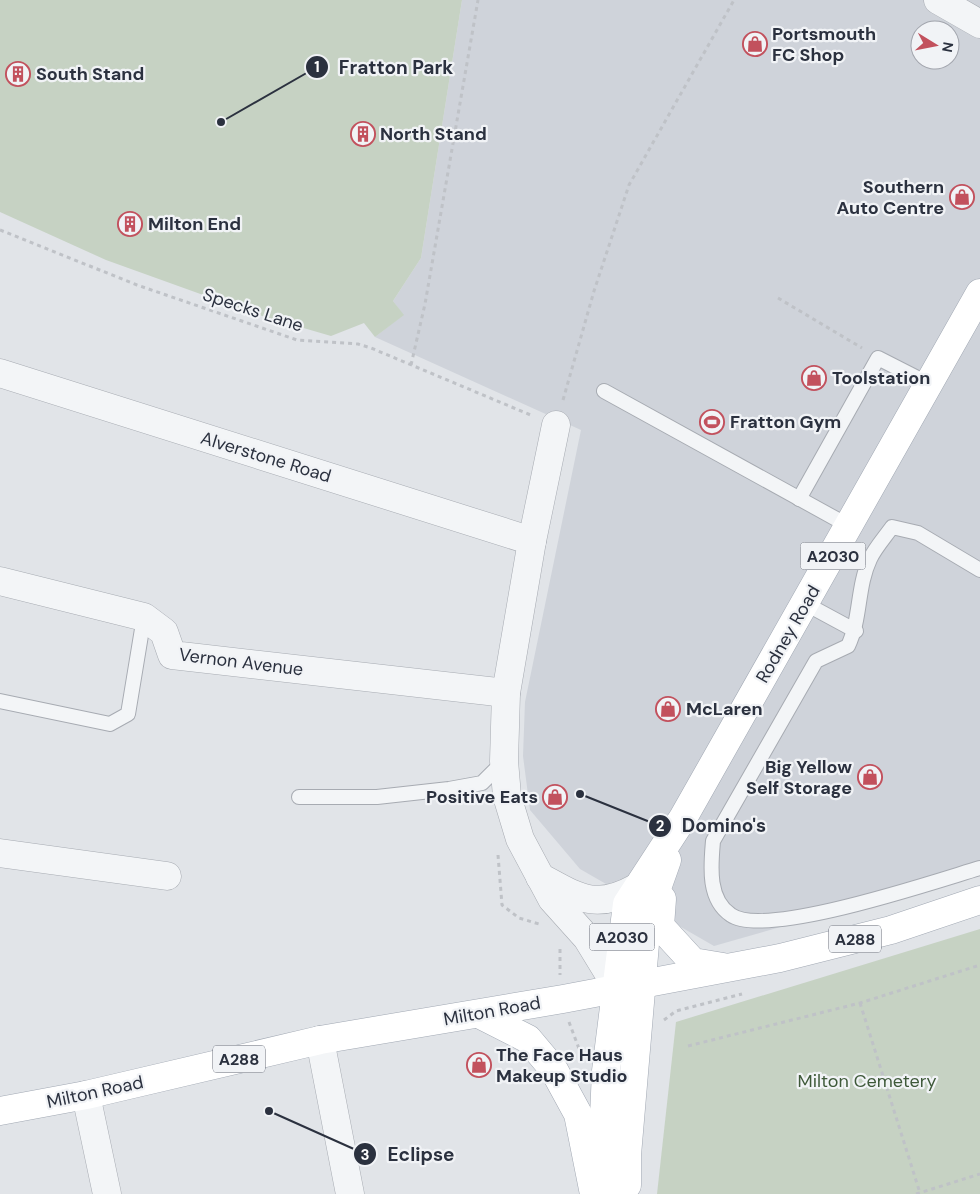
<svg xmlns="http://www.w3.org/2000/svg" width="980" height="1194" viewBox="0 0 980 1194" font-family="'DM Sans',sans-serif">
	<rect width="100%" height="100%" fill="#e1e4e8"/>
	<path fill="#cfd3da" fill-rule="evenodd" d="M462 0H980V870L714 946 580 869 530 810 523 756 525 702 581 430 375 337 403 315 393 301 421 258ZM920 30H950V60H920Z"/>
	<g fill="#c6d2c3">
		<path d="M0 0H462L421 258 393 301 404 315 375 337 364 323 331 336 259 315 106 260 0 212Z"/>
		<path d="M980 929V1194H657L676 1022Z"/>
	</g>
	<g fill="none" stroke-linecap="round" stroke-linejoin="round">
		<defs>
			<g id="lane">
				<path d="M604 391 849 526"/>
				<path d="M799 499 878 358 929 384"/>
				<path d="M980 570 918 533 892 527C885 537 875 548 870 559 857 586 861 619 848 646L816 661 713 841C711 865 707 899 731 915 765 939 936 881 980 868"/>
				<path d="M806 604 856 631"/>
				<path d="M0 701 110 724 128 714 144 617"/>
				<path d="M299 797H377L449 789 482 783 503 762"/>
			</g>
			<g id="street">
				<path d="M938 0 980 24"/>
				<path d="M0 373 532 541"/>
				<path d="M556 425 532 541 506 693 504 761 507 796 520 839 552 899 587 938 617 987"/>
				<path d="M0 581 144 617 164 632 172 655 506 693"/>
				<path d="M0 853 167 876"/>
				<path d="M540 877C577 897 595 911 636 888"/>
				<path d="M320 1040 350 1194"/>
				<path d="M86 1095 107 1194"/>
			</g>
			<g id="primary">
				<path d="M662 899 660 926 693 962 723 967"/>
				<path d="M479 1014 528 1039 554 1070 578 1114 594 1194"/>
				<path d="M0 1111 86 1095 320 1040 563 999 780 958 891 930 980 900"/>
				<path d="M627 1185V1155L646 932 656 891 667 860"/>
				<path d="M615 1194 604 1116 606 1071 627 904 683 818 980 293"/>
			</g>
		</defs>
		<use href="#lane" stroke="#a7abb2" stroke-width="16"/>
		<use href="#street" stroke="#a7abb2" stroke-width="29"/>
		<use href="#primary" stroke="#a1a8b3" stroke-width="29"/>
		<g stroke="#bfc2c7" stroke-width="3" stroke-dasharray="4 4" stroke-linecap="butt">
			<path d="M0 230 137 285 297 340 358 344 371 348 533 416"/>
			<path d="M778 298 862 348"/>
			<path d="M411 365 425 304 478 0"/>
			<path d="M563 400 594 291 629 185 734 0"/>
			<path d="M498 855 502 905 519 918 539 924"/>
			<path d="M560 949V975"/>
			<path d="M860 1003 920 1193"/>
			<path d="M664 1020 676 1011 742 994"/>
			<path d="M569 1022 581 1054 583 1055"/>
			<path d="M688 1046 860 1003 980 965"/>
			<path d="M916 1194 980 1174"/>
		</g>
		<use href="#lane" stroke="#f3f5f7" stroke-width="14"/>
		<use href="#street" stroke="#f3f5f7" stroke-width="28"/>
		<use href="#primary" stroke="#fff" stroke-width="28"/>
	</g>
	<defs>
		<symbol id="shop-ring" viewBox="-11 -11 22 22"><circle r="9.5" fill="#f1f3f6" stroke="#c2515d" stroke-width="1.5"/><path d="M-5-2.5h2.3a2.7 3.5 0 0 1 5.4 0H5L5.5 6h-11ZM-1.5-2.5h3a1.5 2.3 0 0 0-3 0Z" fill="#c2515d"/></symbol>
		<symbol id="building-ring" viewBox="-11 -11 22 22"><circle r="9.5" fill="#f1f3f6" stroke="#c2515d" stroke-width="1.5"/><path d="M-4-6H4V6H1V3H-1V6H-4ZM-2.5-4.3h1.7v1.8h-1.7ZM.8-4.3h1.7v1.8H.8ZM-2.5-1h1.7V.8h-1.7ZM.8-1h1.7V.8H.8Z" fill="#c2515d"/></symbol>
		<symbol id="stadium-ring" viewBox="-11 -11 22 22"><circle r="9.5" fill="#f1f3f6" stroke="#c2515d" stroke-width="1.5"/><path d="M0-5a6.5 5 0 1 0 0 10a6.5 5 0 1 0 0-10ZM-3.5-1.8h7v3.6h-7Z" fill="#c2515d"/></symbol>
	</defs>
	<g fill-rule="evenodd">
		<use href="#shop-ring" x="741" y="30" width="28" height="28"/>
		<use href="#building-ring" x="4" y="60" width="28" height="28"/>
		<use href="#building-ring" x="349" y="120" width="28" height="28"/>
		<use href="#shop-ring" x="948" y="183" width="28" height="28"/>
		<use href="#building-ring" x="116" y="210" width="28" height="28"/>
		<use href="#shop-ring" x="800" y="364" width="28" height="28"/>
		<use href="#stadium-ring" x="698" y="408" width="28" height="28"/>
		<use href="#shop-ring" x="654" y="695" width="28" height="28"/>
		<use href="#shop-ring" x="856" y="763" width="28" height="28"/>
		<use href="#shop-ring" x="541" y="783" width="28" height="28"/>
		<use href="#shop-ring" x="465" y="1051" width="28" height="28"/>
	</g>
	<g text-anchor="middle" stroke-width="4.5" stroke-linejoin="round" paint-order="stroke">
		<g fill="#f1f3f6" stroke="#666b76" stroke-width="1">
			<rect x="800.5" y="542.5" width="65" height="27" rx="4"/>
			<rect x="589.5" y="923.5" width="65" height="27" rx="4"/>
			<rect x="829" y="925.5" width="52" height="27" rx="4"/>
			<rect x="213" y="1045.5" width="52" height="27" rx="4"/>
		</g>
		<g font-size="16" font-weight="bold" fill="#2b313f">
			<text x="833" y="562">A2030</text>
			<text x="622" y="943">A2030</text>
			<text x="855" y="945">A288</text>
			<text x="239" y="1065">A288</text>
		</g>
		<g font-size="18" font-weight="bold" fill="#2b313f" stroke="#f1f3f6" text-anchor="start">
			<text x="772" y="40">Portsmouth<tspan x="772" dy="21">FC Shop</tspan></text>
			<text x="36" y="80">South Stand</text>
			<text x="380" y="140">North Stand</text>
			<text x="944" y="193" text-anchor="end">Southern<tspan x="944" dy="21">Auto Centre</tspan></text>
			<text x="148" y="230">Milton End</text>
			<text x="832" y="384">Toolstation</text>
			<text x="730" y="428">Fratton Gym</text>
			<text x="686" y="715">McLaren</text>
			<text x="852" y="773" text-anchor="end">Big Yellow<tspan x="852" dy="21">Self Storage</tspan></text>
			<text x="538" y="803" text-anchor="end">Positive Eats</text>
			<text x="496" y="1061">The Face Haus<tspan x="496" dy="21">Makeup Studio</tspan></text>
		</g>
		<g font-size="18" fill="#2b313f" stroke="#f1f3f6">
			<text transform="translate(253 310) rotate(18)" y="6">Specks Lane</text>
			<text transform="translate(266 457) rotate(17)" y="6">Alverstone Road</text>
			<text transform="translate(788 634) rotate(-60)" y="6">Rodney Road</text>
			<text transform="translate(241 662) rotate(7)" y="6">Vernon Avenue</text>
			<text transform="translate(492 1011) rotate(-10)" y="6">Milton Road</text>
			<text transform="translate(95 1092) rotate(-12)" y="6">Milton Road</text>
		</g>
		<g font-size="18" fill="#3e5939" stroke="#f1f3f6">
			<text x="867" y="1087">Milton Cemetery</text>
		</g>
	</g>
	<path fill="none" stroke="#2b313f" stroke-width="2" d="M221 122L317 67M580 794L660 826M269 1111L365 1154"/>
	<g fill="#2b313f" stroke="#f1f3f6" stroke-width="2">
		<circle cx="221" cy="122" r="5"/>
		<circle cx="580" cy="794" r="5"/>
		<circle cx="269" cy="1111" r="5"/>
		<circle cx="317" cy="67" r="12"/>
		<circle cx="660" cy="826" r="12"/>
		<circle cx="365" cy="1154" r="12"/>
	</g>
	<g font-size="15" text-anchor="middle" font-weight="bold" fill="#fff">
		<text x="317" y="72">1</text>
		<text x="660" y="831">2</text>
		<text x="365" y="1160">3</text>
	</g>
	<g font-size="19" text-anchor="middle" font-weight="bold" fill="#2b313f" stroke="#f1f3f6" stroke-width="4.5" stroke-linejoin="round" paint-order="stroke">
		<text x="396" y="74">Fratton Park</text>
		<text x="724" y="832">Domino's</text>
		<text x="421" y="1161">Eclipse</text>
	</g>
	<g transform="translate(935 45) rotate(100)"><circle r="24" fill="#f1f3f6" stroke="#a2a5ad"/>
	<path d="M0-4L9 19L0 12L-9 19Z" fill="#c2515d"/>
	<text y="-8" font-size="14" font-weight="bold" text-anchor="middle" fill="#2b313f">N</text>
	</g>
</svg>
